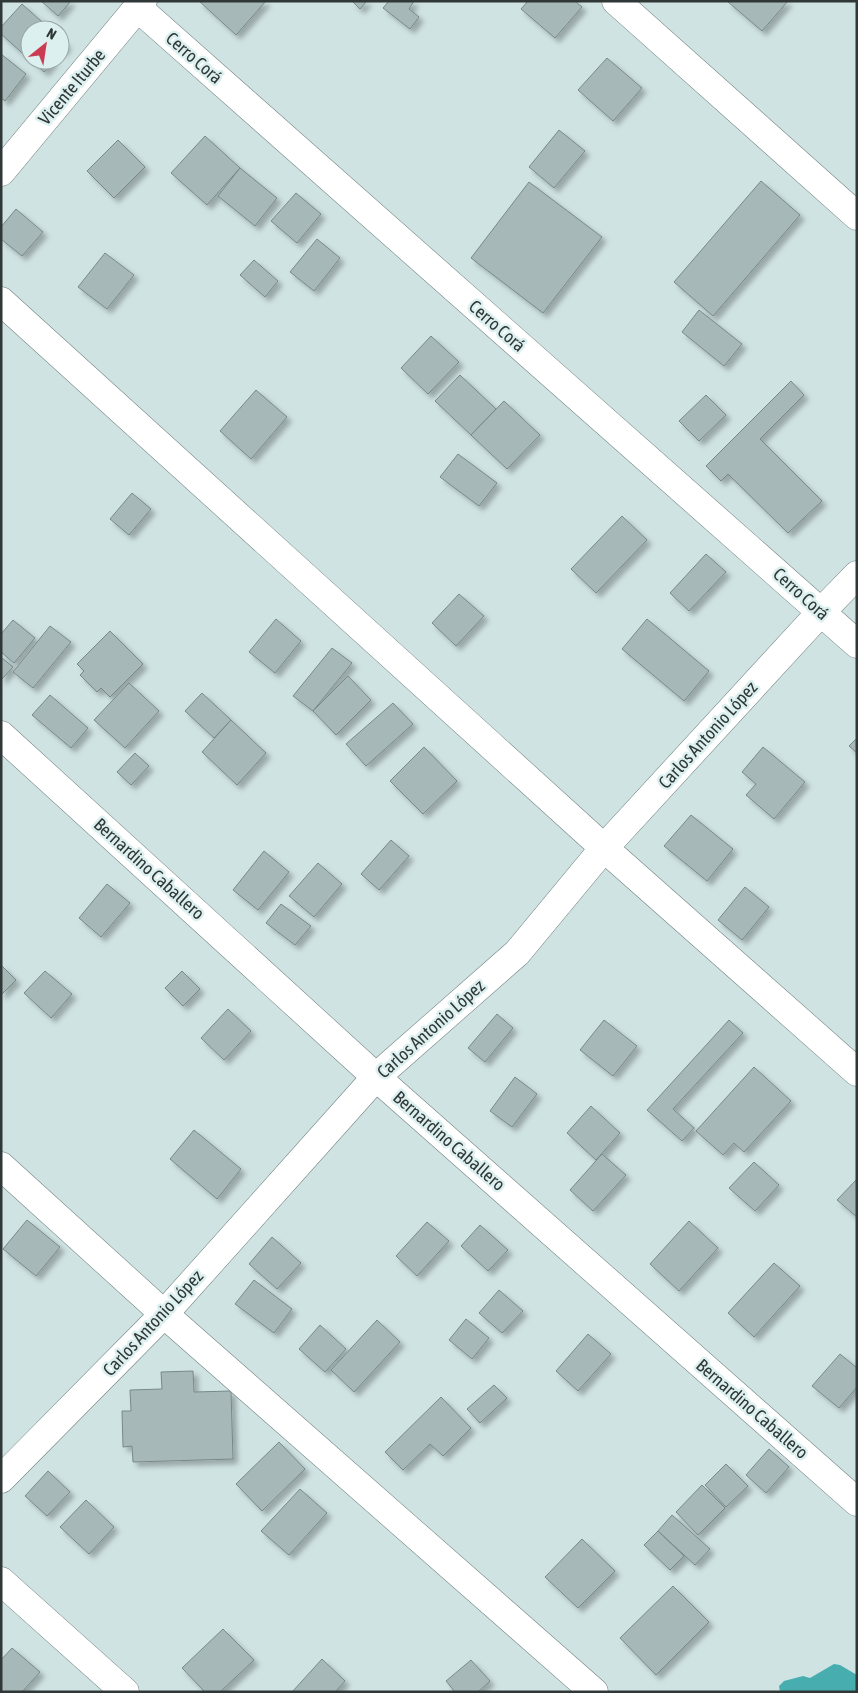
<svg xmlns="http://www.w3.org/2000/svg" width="858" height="1693" viewBox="0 0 858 1693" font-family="'Asap Condensed',sans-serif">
	<defs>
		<filter id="shadow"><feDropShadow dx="4.5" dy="4.5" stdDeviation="2.5" flood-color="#0004"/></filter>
	</defs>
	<rect width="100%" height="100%" fill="#d0e3e3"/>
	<path fill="#47adaf" d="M834 1664 840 1665 857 1675V1692H780L779 1686 784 1681 803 1676 810 1678Z"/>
	<g fill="#a7b8b8" stroke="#788989" filter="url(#shadow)">
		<path d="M41 1H71L58 16Z"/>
		<path d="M199 1H266L236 35Z"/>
		<path d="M352 1H367L360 9Z"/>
		<path d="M389 1H414L409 9 419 17 410 29 383 8Z"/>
		<path d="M528 1H575L582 7 555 38 521 9Z"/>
		<path d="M727 1H788L762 31Z"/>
		<path d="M22 4 51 30H30V60L1 34V27Z"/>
		<path d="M60 38 67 45 60 53Z"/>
		<path d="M1 54 26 74 5 101 1 98Z"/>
		<path d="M607 58 642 88 613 121 578 90Z"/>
		<path d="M31 60H54L44 72Z"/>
		<path d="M559 130 585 151 554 188 529 167Z"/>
		<path d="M205 136 240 168 207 205 171 173Z"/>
		<path d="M118 140 145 167 114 198 87 171Z"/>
		<path d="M240 168 277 198 255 226 218 196Z"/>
		<path d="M761 181 800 215 713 316 674 282Z"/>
		<path d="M529 182 602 237 543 313 471 258Z"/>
		<path d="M296 193 321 214 297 243 271 221Z"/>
		<path d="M16 209 43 232 22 256 1 239V227Z"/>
		<path d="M317 239 340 258 314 291 290 272Z"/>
		<path d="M105 253 134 275 107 309 78 287Z"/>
		<path d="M254 260 278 281 265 297 240 275Z"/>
		<path d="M699 310 742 344 724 366 682 332Z"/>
		<path d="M431 336 459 362 428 394 401 368Z"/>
		<path d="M460 375 496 409 471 435 435 401Z"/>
		<path d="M791 381 804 395 760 439 822 501 788 533 728 474 721 481 706 466Z"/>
		<path d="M256 390 287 417 251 459 220 431Z"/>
		<path d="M706 395 726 415 699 441 679 421Z"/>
		<path d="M504 401 540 435 507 469 471 435Z"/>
		<path d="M458 454 497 483 479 506 440 477Z"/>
		<path d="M132 493 151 509 129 535 110 519Z"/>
		<path d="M622 516 647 540 596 593 571 569Z"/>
		<path d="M706 554 726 572 689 611 670 593Z"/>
		<path d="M459 594 484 616 456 646 432 623Z"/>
		<path d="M276 619 301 641 275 673 249 652Z"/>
		<path d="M647 619 709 671 684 701 622 649Z"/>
		<path d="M13 620 35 638 14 663 1 652V634Z"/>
		<path d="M50 626 71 642 33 688 13 672Z"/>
		<path d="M110 631 143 664 110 697 101 688 97 692 80 675 84 671 77 664Z"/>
		<path d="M332 648 352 663 313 711 293 696Z"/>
		<path d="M1 657 13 667 1 680Z"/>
		<path d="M348 676 371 700 336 735 313 711Z"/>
		<path d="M129 683 159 711 125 748 94 720Z"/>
		<path d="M202 693 231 720 214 738 185 711Z"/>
		<path d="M50 695 88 728 71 748 32 715Z"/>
		<path d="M393 703 413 724 366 766 346 744Z"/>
		<path d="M231 720 266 753 237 785 202 752Z"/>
		<path d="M857 738V753L849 746Z"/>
		<path d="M424 747 457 781 423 814 390 781Z"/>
		<path d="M763 747 805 782 774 819 746 795 756 784 742 772Z"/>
		<path d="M135 753 149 766 131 785 117 772Z"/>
		<path d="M691 815 733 849 707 881 664 846Z"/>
		<path d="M391 840 409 856 379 890 361 874Z"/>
		<path d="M264 851 289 872 258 910 233 890Z"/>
		<path d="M318 863 342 884 314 917 289 896Z"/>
		<path d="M107 884 130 903 101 937 79 918Z"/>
		<path d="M745 887 769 907 742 940 718 920Z"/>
		<path d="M281 904 311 926 295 945 266 923Z"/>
		<path d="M1 965 16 980 1 995Z"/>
		<path d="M45 971 72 994 51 1018 24 993Z"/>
		<path d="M182 971 200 989 183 1006 165 988Z"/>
		<path d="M228 1009 251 1031 224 1060 201 1038Z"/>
		<path d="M497 1014 513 1028 485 1062 468 1048Z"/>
		<path d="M604 1020 637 1046 613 1076 580 1050Z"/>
		<path d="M729 1020 743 1033 673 1109 694 1128 682 1141 647 1110Z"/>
		<path d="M754 1067 791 1101 744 1152 734 1143 723 1155 696 1131Z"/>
		<path d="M515 1077 537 1094 512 1127 490 1111Z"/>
		<path d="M591 1106 620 1133 596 1160 567 1133Z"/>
		<path d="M194 1130 241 1169 217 1199 170 1159Z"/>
		<path d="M602 1154 626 1175 593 1211 570 1190Z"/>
		<path d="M754 1162 779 1185 755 1211 729 1188Z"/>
		<path d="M857 1179V1217L837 1200Z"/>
		<path d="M27 1220 60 1247 36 1276 3 1249Z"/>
		<path d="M689 1221 718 1248 679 1291 650 1264Z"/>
		<path d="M427 1222 449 1241 417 1276 396 1256Z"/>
		<path d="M480 1225 508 1250 488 1271 461 1246Z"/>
		<path d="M272 1237 301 1263 277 1289 249 1264Z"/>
		<path d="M774 1263 800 1286 754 1337 728 1313Z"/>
		<path d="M254 1280 292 1309 274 1333 235 1304Z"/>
		<path d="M499 1290 523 1311 502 1333 479 1313Z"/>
		<path d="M466 1319 489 1338 472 1359 449 1340Z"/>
		<path d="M377 1320 400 1342 354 1392 331 1370Z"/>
		<path d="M320 1325 346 1349 325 1372 299 1349Z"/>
		<path d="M588 1334 611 1354 578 1391 556 1371Z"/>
		<path d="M840 1354 857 1368V1387L839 1408 812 1386Z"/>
		<path d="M193 1371 194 1392 231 1391 233 1459 133 1462 132 1446 123 1447 122 1411H131L130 1390 162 1389 161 1372Z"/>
		<path d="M494 1385 507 1398 480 1423 467 1409Z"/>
		<path d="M441 1397 471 1428 443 1456 430 1444 403 1470 385 1452Z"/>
		<path d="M279 1442 305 1469 262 1511 236 1484Z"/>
		<path d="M769 1449 789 1467 766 1493 746 1475Z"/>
		<path d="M726 1464 748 1486 726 1507 705 1485Z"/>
		<path d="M48 1471 70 1492 47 1516 25 1496Z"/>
		<path d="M702 1485 725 1508 698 1535 676 1512Z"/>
		<path d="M300 1489 327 1513 289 1555 261 1531Z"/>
		<path d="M86 1500 114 1527 89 1554 60 1527Z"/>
		<path d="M672 1515 710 1549 695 1565 658 1531Z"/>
		<path d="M658 1531 684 1556 670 1570 644 1545Z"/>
		<path d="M582 1539 615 1571 578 1608 545 1577Z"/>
		<path d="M673 1586 709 1622 656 1675 620 1638Z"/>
		<path d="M223 1629 254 1660 220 1692H205L182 1668Z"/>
		<path d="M12 1648 40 1672 22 1692H1V1660Z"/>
		<path d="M322 1659 345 1681 335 1692H292Z"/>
		<path d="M471 1660 490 1681 478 1692H455L446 1681Z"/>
	</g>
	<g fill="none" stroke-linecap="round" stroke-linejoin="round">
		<defs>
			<g id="minor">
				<path d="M616 1 857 216"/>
				<path d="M138 8 857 644"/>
				<path d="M1 172 143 1"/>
				<path d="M1 301 604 848 857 1072"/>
				<path d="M1 735 376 1077 857 1502"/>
				<path d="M1 1166 164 1314 594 1692"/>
				<path d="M1 1479 164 1314 376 1077 517 953 604 848 821 612 857 575"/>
				<path d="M1 1581 125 1692"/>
			</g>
		</defs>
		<use href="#minor" stroke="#6e7f7f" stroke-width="29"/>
		<use href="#minor" stroke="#fff" stroke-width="28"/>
	</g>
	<g text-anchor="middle" stroke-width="5" stroke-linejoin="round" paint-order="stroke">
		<g font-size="18" fill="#303737" stroke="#ddf0f0">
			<text transform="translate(194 58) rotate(41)" y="6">Cerro Corá</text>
			<text transform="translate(72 87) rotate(-50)" y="6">Vicente Iturbe</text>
			<text transform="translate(497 326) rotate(41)" y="6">Cerro Corá</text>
			<text transform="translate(801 594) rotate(42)" y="6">Cerro Corá</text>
			<text transform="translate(708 735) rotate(-48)" y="6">Carlos Antonio López</text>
			<text transform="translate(149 869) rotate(42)" y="6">Bernardino Caballero</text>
			<text transform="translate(431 1029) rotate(-42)" y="6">Carlos Antonio López</text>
			<text transform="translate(449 1141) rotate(41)" y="6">Bernardino Caballero</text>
			<text transform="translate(153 1323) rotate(-47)" y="6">Carlos Antonio López</text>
			<text transform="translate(752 1409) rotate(41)" y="6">Bernardino Caballero</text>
		</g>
	</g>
	<rect width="858" height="1693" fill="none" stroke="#303737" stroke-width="5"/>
	<g transform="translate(45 45) rotate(30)"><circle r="24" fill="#ddf0f0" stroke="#98a6a6"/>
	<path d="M0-4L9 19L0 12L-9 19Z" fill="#cb3b51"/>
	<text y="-8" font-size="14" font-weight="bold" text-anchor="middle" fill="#303737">N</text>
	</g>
</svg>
